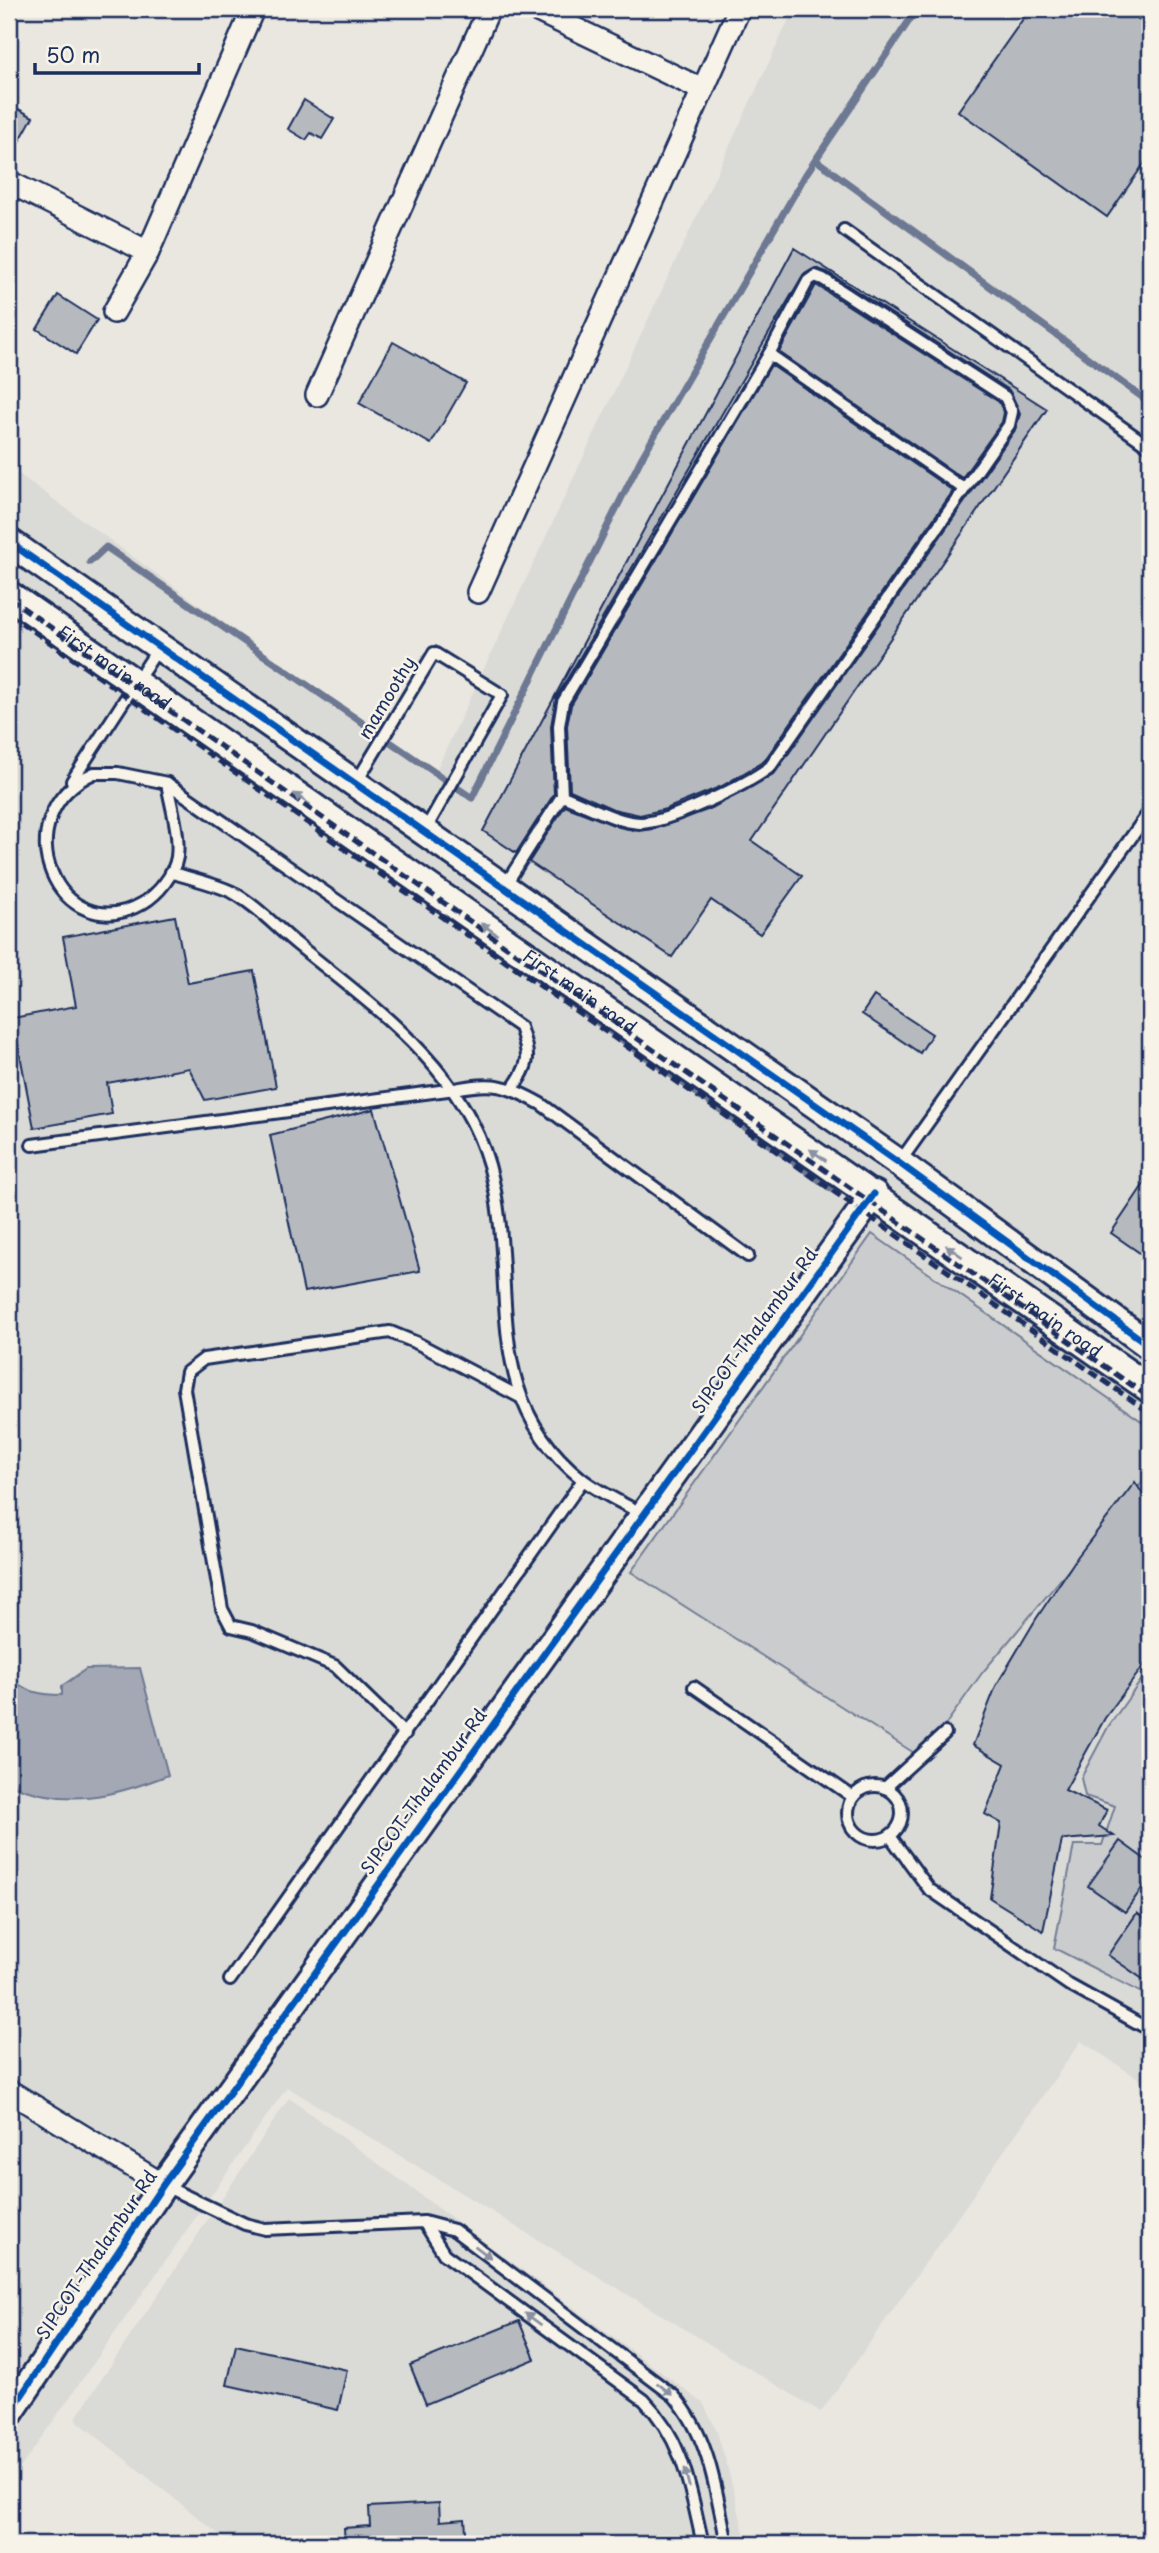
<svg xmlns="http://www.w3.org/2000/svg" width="1159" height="2553" viewBox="0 0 1159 2553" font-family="'Playpen Sans',sans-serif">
	<rect width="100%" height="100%" fill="#eae7e0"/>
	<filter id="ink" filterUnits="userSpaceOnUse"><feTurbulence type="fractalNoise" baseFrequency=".0143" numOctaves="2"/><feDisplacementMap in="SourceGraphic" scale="14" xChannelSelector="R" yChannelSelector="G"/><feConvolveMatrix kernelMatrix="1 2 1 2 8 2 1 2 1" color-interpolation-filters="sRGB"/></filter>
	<g filter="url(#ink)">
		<g fill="#dadad6">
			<path d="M794 9H1150V2086L1081 2041 821 2412 287 2087 9 2484V467L434 775Z"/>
			<path d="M289 2098 703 2403 716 2429 728 2469 747 2544H231L75 2419Z"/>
		</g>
		<g fill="#cbcccd" stroke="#737e96" stroke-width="2">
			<path d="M872 1234 1150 1427V1473L982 1673 922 1758 631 1572Z"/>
			<path d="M1150 1668V1997L1054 1948 1074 1845H1102L1115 1806 1085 1796 1081 1778 1108 1727Z"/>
		</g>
		<path fill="#a3a8b4" stroke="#6d7892" stroke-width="2" d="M140 1668 168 1775C113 1797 66 1808 9 1784V1676C25 1692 40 1695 62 1695V1686L86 1669Z"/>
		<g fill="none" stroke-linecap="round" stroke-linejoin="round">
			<g stroke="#6d7892" stroke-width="7">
				<path d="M816 160 1150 403"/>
				<path d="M90 562 106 547 472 798 641 459 806 174 917 9"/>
				<path d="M492 947 836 1192"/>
			</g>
		</g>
		<g fill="#b6babf" stroke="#1b2f5e" stroke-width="2">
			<path d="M1030 9H1124L1150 27V155L1107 217 958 111Z"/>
			<path d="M304 100 334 119 322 139 311 133 306 140 288 129Z"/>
			<path d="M9 104 33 117 9 160Z"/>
			<path d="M794 248 1047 409 752 841 802 876 760 934 711 900 672 957 529 862 565 806 619 827 639 831 654 829 710 809 775 773 1015 430 1020 414 1009 390 827 272 815 268 803 275 556 698 551 726 554 794 516 853 483 831Z"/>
			<path d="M816 285 999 402 1004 413 1002 422 962 478 779 352Z"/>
			<path d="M58 295 97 320 76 354 37 329Z"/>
			<path d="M393 342 466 383 431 444 359 403Z"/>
			<path d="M771 365 953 491 764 761 722 786 666 809 640 815 613 809 570 790 567 726 571 705Z"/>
			<path d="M175 916 188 983 254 971 276 1087 205 1100 189 1068 107 1083 112 1114 34 1128 13 1018 76 1006 63 937Z"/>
			<path d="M874 996 932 1034 920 1053 862 1014Z"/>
			<path d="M374 1109 420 1271 304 1292 270 1135Z"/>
			<path d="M1150 1175V1260L1111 1233Z"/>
			<path d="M1135 1482 1150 1505V1657L1105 1718 1065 1790 1107 1810 1099 1826 1114 1836 1062 1840 1043 1931 990 1898 1001 1823 985 1814 1005 1764 973 1745 996 1686 1036 1619 1078 1556Z"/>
			<path d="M1120 1841 1150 1863V1877L1125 1912 1088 1886Z"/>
			<path d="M1137 1913 1150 1922V1984L1108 1955Z"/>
			<path d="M519 2321 535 2359 426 2404 410 2365Z"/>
			<path d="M236 2345 347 2370 338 2410 227 2385Z"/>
			<path d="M439 2503 440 2521 465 2519 467 2544H345L344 2528 370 2526 369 2507Z"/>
		</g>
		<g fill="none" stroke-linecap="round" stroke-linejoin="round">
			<defs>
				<g id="service">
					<path d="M844 230 1150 447"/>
					<path d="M769 354 964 489"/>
					<path d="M94 773H118L167 783C171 807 180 833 177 857 174 875 158 894 143 903 59 952 0 816 94 773Z"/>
					<path d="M72 781 159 647"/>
					<path d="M167 783 520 1027C530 1057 531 1063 512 1089"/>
					<path d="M356 783 434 653 502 695 424 832"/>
					<path d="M171 872C191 879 213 883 232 892 255 904 278 929 298 945 373 1006 462 1068 489 1165 521 1280 475 1394 582 1479 600 1493 623 1503 642 1514"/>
					<path d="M504 887 562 796 559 726 563 702 769 354 808 281 815 276 823 279 1005 397 1012 412 1009 425 770 767C746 785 668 823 640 823 615 822 585 804 562 796"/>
					<path d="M32 1145 455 1089C493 1081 507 1085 541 1104L748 1256"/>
					<path d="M899 1163 1150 811"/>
					<path d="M694 1687 853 1797"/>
					<path d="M405 1734 335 1666 252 1631 231 1626 222 1609 184 1389 187 1372 204 1359 390 1332 417 1343 520 1397"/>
					<circle cx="875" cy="1813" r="27"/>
					<path d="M885 1788 945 1733"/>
					<path d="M890 1836 929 1889 1069 1985 1150 2030"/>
					<path d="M230 1980 583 1480"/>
					<path d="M165 2186 245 2224 265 2229 424 2222 454 2230 674 2396C710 2437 716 2492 727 2544"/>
					<path d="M424 2222 444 2254 644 2400C685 2442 690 2490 703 2544"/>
				</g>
				<g id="minor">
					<path d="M534 9 703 90"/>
					<path d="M9 182 148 252"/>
					<path d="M114 312 148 252 253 9"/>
					<path d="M317 395 489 9"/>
					<path d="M478 592 739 9"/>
					<path d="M9 2091 163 2185"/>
				</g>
				<g id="tertiary">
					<path d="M9 542 899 1163 1150 1346"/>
					<path id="s1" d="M9 595 1150 1389"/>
					<path d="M9 2414 163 2185 874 1194"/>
				</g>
			</defs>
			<use href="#service" stroke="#1b2f5e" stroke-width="16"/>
			<use href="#minor" stroke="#1b2f5e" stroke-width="26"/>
			<use href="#tertiary" stroke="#1b2f5e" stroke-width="32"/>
			<use href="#service" stroke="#f7f3e8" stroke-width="10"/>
			<use href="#minor" stroke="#f7f3e8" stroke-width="21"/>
			<use href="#tertiary" stroke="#f7f3e8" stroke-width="26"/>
			<g stroke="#1b2f5e" stroke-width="5" stroke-dasharray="10 5" stroke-linecap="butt">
				<path d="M9 598 1150 1398"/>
				<path d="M9 614 1150 1413"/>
			</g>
			<defs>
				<g id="cycleway">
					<path d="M9 542 899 1163 1150 1346"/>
					<path d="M9 2414 163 2185 874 1194"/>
				</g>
			</defs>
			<use href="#cycleway" stroke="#f7f3e8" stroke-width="11"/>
			<use href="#cycleway" stroke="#0057b8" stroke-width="7"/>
		</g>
		<defs><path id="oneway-solid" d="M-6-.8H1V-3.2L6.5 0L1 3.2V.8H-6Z" transform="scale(1.75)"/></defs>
		<g fill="#8991a3">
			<use href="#oneway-solid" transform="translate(302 799) rotate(-145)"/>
			<use href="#oneway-solid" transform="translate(489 929) rotate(-145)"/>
			<use href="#oneway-solid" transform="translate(818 1155) rotate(-145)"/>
			<use href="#oneway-solid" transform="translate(954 1251) rotate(-145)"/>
			<use href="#oneway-solid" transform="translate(483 2252) rotate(37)"/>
			<use href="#oneway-solid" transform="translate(533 2319) rotate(-144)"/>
			<use href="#oneway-solid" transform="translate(665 2389) rotate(37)"/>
			<use href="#oneway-solid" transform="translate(687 2478) rotate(-104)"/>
		</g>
	</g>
	<g text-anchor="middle" stroke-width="5" stroke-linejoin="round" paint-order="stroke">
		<g font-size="18" fill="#1b2f5e" stroke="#f7f3e8">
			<text dy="6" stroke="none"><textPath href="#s1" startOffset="128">First main road</textPath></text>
			<text transform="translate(387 698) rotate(-59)" y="6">mamoothy</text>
			<text dy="6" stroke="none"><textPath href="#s1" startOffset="695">First main road</textPath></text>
			<text dy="6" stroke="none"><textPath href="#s1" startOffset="1262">First main road</textPath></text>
			<text transform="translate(755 1331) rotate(-54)" y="6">SIPCOT-Thalambur Rd</text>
			<text transform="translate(424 1792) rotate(-54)" y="6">SIPCOT-Thalambur Rd</text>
			<text transform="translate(97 2255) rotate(-56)" y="6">SIPCOT-Thalambur Rd</text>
		</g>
	</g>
	<rect width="1159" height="2553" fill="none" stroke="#f7f3e8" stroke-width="35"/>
	<rect x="18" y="18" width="1124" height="2518" fill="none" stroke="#1b2f5e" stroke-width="2.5" filter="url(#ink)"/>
	<path d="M35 63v10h164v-10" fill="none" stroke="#1b2f5e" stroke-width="3.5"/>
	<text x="46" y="63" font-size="21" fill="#1b2f5e" stroke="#f7f3e8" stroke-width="5" paint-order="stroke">50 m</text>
</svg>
